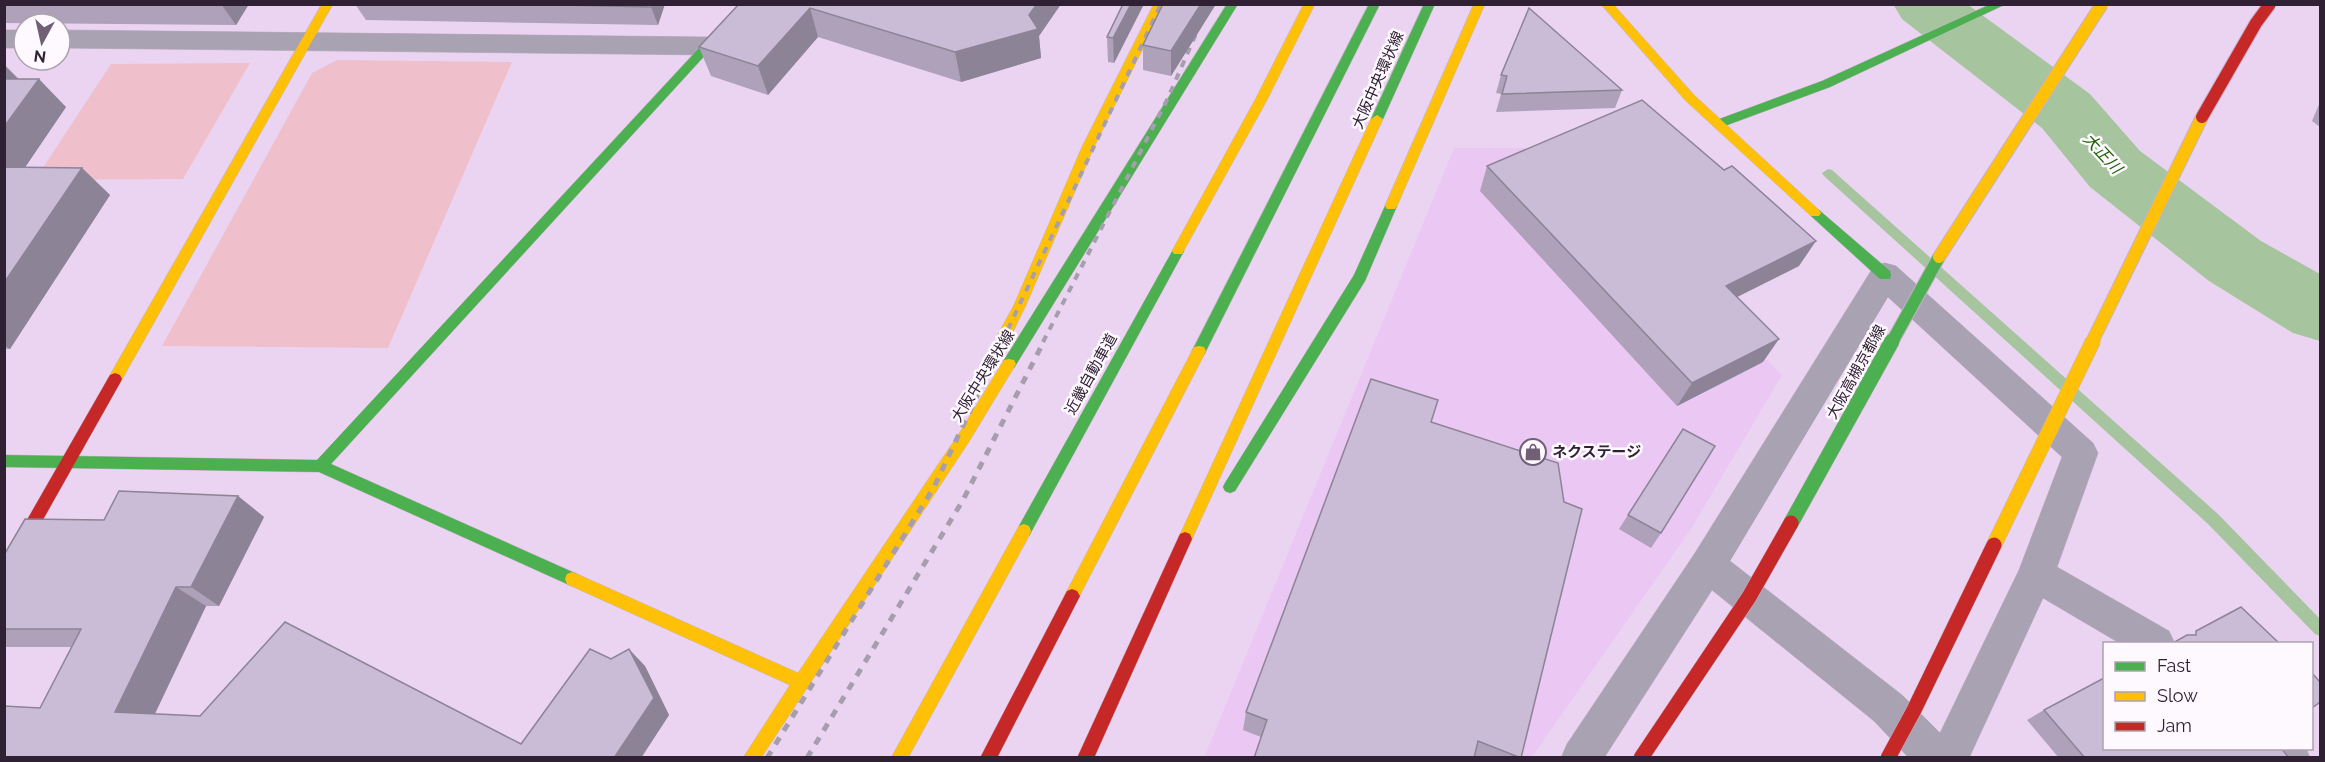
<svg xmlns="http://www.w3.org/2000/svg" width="2325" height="762" viewBox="0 0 2325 762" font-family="Raleway,'Noto Sans JP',sans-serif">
	<rect width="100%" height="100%" fill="#ebd4f1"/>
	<path fill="#ebc7f4" d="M1454 148H1556L1782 375 1691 529 1532 757 1204 758Z"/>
	<g fill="#f0bfcc">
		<path d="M337 60 512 62 388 348 162 346 312 73Z"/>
		<path d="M250 63 183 179 35 180 111 64Z"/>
	</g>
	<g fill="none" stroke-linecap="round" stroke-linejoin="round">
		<path fill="#a6c59f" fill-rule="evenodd" d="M1828 169 1832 170 2218 514 2320 619V636L2315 634 2208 524 1824 176 1822 173Z"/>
		<path fill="#a6c59f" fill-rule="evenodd" d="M1893 4H1967L2090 94 2140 151 2261 241 2320 274V341L2293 333 2209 281 2090 187 2042 128 1902 19Z"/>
		<defs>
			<g id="street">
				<rect x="4" y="30" width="20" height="18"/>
				<path d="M60 30 709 37 719 39 723 46 719 53 709 55 60 48Z"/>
				<path d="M1885 263 1896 266 2093 443 2098 453 2057 567 2169 631 2175 644H2121L2043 598 1969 758H1909L1874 721 1712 590 1604 758H1561L1567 744 1695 553 1874 266ZM1888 297 2062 457 2019 570 1940 733 1902 695 1730 561Z"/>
				<path d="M2259 748H2306L2310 758H2263Z"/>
			</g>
			<g id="fast">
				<path d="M740 4H752L331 464 577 574 579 579 577 584 572 586 567 584 319 472 4 467V455L317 460Z"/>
				<path d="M1227 4H1238L1014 368H1004L1002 364 1004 360Z"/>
				<path d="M1369 4H1380L1204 355H1194L1192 351Z"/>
				<path d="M1424 4H1435L1383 119 1377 123 1373 122 1371 119Z"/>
				<path d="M1991 4H2006L1830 87 1722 127 1718 128 1712 124 1714 121 1822 81Z"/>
				<path d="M1391 201 1397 206 1365 281 1235 491 1230 493 1225 491 1223 487 1225 483 1354 275 1385 206Z"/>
				<path d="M1815 208 1819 210 1890 271 1891 275 1890 279H1880L1811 216 1809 213 1811 210Z"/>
				<path d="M1178 246 1184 251 1029 536 1024 538 1019 536 1017 531 1019 526 1174 248Z"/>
			</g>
			<g id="slow">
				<path d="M322 4H333L120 383H110L108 379 110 375Z"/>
				<path d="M1154 4H1165L1094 147 1026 305 1008 342H998L996 338 1014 305 1082 147Z"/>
				<path d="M1304 4H1315L1267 100 1182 254H1174L1172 251 1255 100Z"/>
				<path d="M1474 4H1485L1397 206 1395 209H1387L1385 206Z"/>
				<path d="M1601 4H1613L1694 95 1819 210 1821 213 1819 216H1811L1686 101Z"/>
				<path d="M1377 115 1383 119 1192 539 1190 544 1185 546 1180 544 1178 539 1371 119Z"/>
				<path d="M1199 346 1204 347 1206 351 1077 601 1072 603 1067 601 1064 596 1067 591 1194 347Z"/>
				<path d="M1009 359 1014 360 1016 364 970 440 761 758H743L790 685 567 584 565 579 567 574 572 572 577 574 798 673 960 432 1004 360Z"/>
				<path d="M1024 524 1029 526 1031 531 1029 536 908 758H891L1019 526Z"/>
			</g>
			<g id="jam">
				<path d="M115 373 120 375 122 379 120 383 9 580 4 582V560L110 375Z"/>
				<path d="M1185 532 1190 534 1192 539 1094 758H1077L1180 534Z"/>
				<path d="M1072 589 1077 591 1080 596 997 758H980L1067 591Z"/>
			</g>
		</defs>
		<use href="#street" stroke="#c4b2c9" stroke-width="1"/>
		<use href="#fast" stroke="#c4b2c9" stroke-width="1"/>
		<use href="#slow" stroke="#c4b2c9" stroke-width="1"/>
		<use href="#jam" stroke="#c4b2c9" stroke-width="1"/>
		<use href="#street" fill="#a8a2b2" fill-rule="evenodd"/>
		<use href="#fast" fill="#4caf50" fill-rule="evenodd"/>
		<use href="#slow" fill="#ffc107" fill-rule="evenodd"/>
		<use href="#jam" fill="#c62828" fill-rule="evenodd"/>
		<g stroke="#a69dae" stroke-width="4" stroke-dasharray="7 7" stroke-linecap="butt">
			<path d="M1002 342 1161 4"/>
			<path d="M1043 342 1168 98 1209 4"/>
		</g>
		<g stroke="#a69dae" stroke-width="5" stroke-dasharray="8 8" stroke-linecap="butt">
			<path d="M767 758 934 487 1003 341"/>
			<path d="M807 758 963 500 1044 341"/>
		</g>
		<defs>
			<path id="fast-bridge-far1" d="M1892 342 1939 257"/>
			<path id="fast-bridge" d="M1791 523 1892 341"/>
			<g id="slow-bridge-far1">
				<path d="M1939 257 2102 4"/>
				<path d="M2092 342 2202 117"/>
			</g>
			<path id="slow-bridge" d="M1994 545 2093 341"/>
			<path id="jam-bridge-far1" d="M2202 117 2256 23 2270 4"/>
			<g id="jam-bridge">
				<path d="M1641 758 1749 597 1791 523"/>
				<path d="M1888 758 1914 710 1994 545"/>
			</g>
		</defs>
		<use href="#fast-bridge-far1" stroke="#c4b2c9" stroke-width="14" stroke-linecap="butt"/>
		<use href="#fast-bridge" stroke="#c4b2c9" stroke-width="16" stroke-linecap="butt"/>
		<use href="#slow-bridge-far1" stroke="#c4b2c9" stroke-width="14" stroke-linecap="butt"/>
		<use href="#slow-bridge" stroke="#c4b2c9" stroke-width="16" stroke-linecap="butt"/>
		<use href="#jam-bridge-far1" stroke="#c4b2c9" stroke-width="14" stroke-linecap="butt"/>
		<use href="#jam-bridge" stroke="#c4b2c9" stroke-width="16" stroke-linecap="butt"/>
		<use href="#fast-bridge-far1" stroke="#4caf50" stroke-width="12"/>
		<use href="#fast-bridge" stroke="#4caf50" stroke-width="15"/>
		<use href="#slow-bridge-far1" stroke="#ffc107" stroke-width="12"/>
		<use href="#slow-bridge" stroke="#ffc107" stroke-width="15"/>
		<use href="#jam-bridge-far1" stroke="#c62828" stroke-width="12"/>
		<use href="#jam-bridge" stroke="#c62828" stroke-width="15"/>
	</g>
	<g fill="#aea1b9">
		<path d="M4 4H249L236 25 4 23Z"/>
		<path d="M355 4H665L658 25 366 20Z"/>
		<path d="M739 4H1061L1039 36 1041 58 961 82 818 37 768 95 711 76 699 47Z"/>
		<path d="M1123 4H1144L1114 63 1108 62 1107 37Z"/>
		<path d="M1163 4H1216L1171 76 1143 70V45Z"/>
		<path d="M5 65 19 79 66 107 25 167 82 168 110 195 10 349H4Z"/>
		<path d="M1501 75 1622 90 1615 108 1496 112 1501 94 1496 93Z"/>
		<path d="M2320 102V127L2312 121Z"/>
		<path d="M1487 166 1799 266 1737 297 1763 362 1677 406 1480 191Z"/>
		<path d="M1431 422 1521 758H1254L1261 737 1243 730 1246 712Z"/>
		<path d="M1683 429 1661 533 1651 548 1619 529Z"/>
		<path d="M238 496 264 517 219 606H206L155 714 521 744 611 659 645 666 669 715 641 758 40 708 72 647H4V629L104 520Z"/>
		<path d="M2044 710 2289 758H2059L2027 720Z"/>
	</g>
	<g fill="#8d8396">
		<path d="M221 4H249L236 25Z"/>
		<path d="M651 4H665L658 25 651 7Z"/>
		<path d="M1037 4H1061L1039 36 1041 58 961 82 955 52 1029 15Z"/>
		<path d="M1131 4H1144L1114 63 1113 38Z"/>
		<path d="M1201 4H1216L1171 76V51Z"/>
		<path d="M810 8 818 37 768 95 758 66Z"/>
		<path d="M4 65 30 91 39 79 66 107 7 194 4 192Z"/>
		<path d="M82 168 110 195 10 349 4 345V283Z"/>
		<path d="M1816 241 1799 266 1711 310 1726 286Z"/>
		<path d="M1779 339 1763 362 1677 406 1692 383Z"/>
		<path d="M238 496 264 517 219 606 191 587Z"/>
		<path d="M176 587 206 606 148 728 115 712Z"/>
		<path d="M629 649 645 666 669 715 641 758H614Z"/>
	</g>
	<g fill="#cabbd7" stroke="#8d8396" stroke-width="1.5">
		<path d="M519 4H651V7Z"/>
		<path d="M739 4H1037L1029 15 1038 29 955 52 810 8 758 66 699 47Z"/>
		<path d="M1123 4H1131L1113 38 1107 37Z"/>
		<path d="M1163 4H1201L1171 51 1143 45Z"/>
		<path d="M1529 8 1622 90 1502 94 1507 76 1501 75Z"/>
		<path d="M4 79H39L4 127Z"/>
		<path d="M1642 100 1724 170 1732 166 1816 241 1726 286 1779 339 1692 383 1487 166Z"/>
		<path d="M4 167 82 168 4 283Z"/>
		<path d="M1371 379 1438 400 1431 422 1558 463 1564 502 1582 509 1521 758 1478 741 1474 758H1254L1267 720 1246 712Z"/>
		<path d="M1683 429 1715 446 1661 533 1628 515Z"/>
		<path d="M119 491 238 496 191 587H176L115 712 200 716 285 622 521 744 590 649 611 659 629 649 654 698 614 758H4V706L40 708 81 629H4V555L25 519 104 520Z"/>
		<path d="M2241 607 2280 644H2171L2187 635H2196V631Z"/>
		<path d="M2312 673 2320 682V702L2312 708Z"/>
		<path d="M2104 678V748H2281L2289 758H2085L2044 710Z"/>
	</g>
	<defs>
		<symbol id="shop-ring" viewBox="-11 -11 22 22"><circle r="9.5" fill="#fdf9fe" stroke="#715f76" stroke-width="1.5"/><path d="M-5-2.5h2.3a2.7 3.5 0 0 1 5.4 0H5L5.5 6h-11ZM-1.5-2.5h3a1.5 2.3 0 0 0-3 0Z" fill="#715f76"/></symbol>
	</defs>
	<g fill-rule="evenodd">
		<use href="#shop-ring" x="1518" y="437" width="30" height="30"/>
	</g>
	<g text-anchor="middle" stroke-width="5" stroke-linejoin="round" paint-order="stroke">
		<g font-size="15" fill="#302034" stroke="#fdf9fe">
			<text transform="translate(1378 80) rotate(-66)" y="5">大阪中央環状線</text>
			<text transform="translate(1856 372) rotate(-61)" y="5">大阪高槻京都線</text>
			<text transform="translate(1091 374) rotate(-61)" y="5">近畿自動車道</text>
			<text transform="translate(983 376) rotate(-58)" y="5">大阪中央環状線</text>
		</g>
		<g font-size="15" font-weight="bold" fill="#302034" stroke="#fdf9fe" text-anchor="start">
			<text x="1552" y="457">ネクステージ</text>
		</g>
		<g font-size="16" font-style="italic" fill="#1c6200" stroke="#fdf9fe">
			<text transform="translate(2103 153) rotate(47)" y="6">大正川</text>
		</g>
	</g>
	<rect width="2325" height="762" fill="none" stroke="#302034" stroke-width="12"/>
	<rect x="2103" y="642" width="210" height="108" fill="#fdf9fe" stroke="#aba2ad" stroke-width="1.5"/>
	<rect x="2115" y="662" width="30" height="9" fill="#4caf50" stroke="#aba2ad" stroke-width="1.5"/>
	<text x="2157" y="672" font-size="18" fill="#302034">Fast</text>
	<rect x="2115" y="692" width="30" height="9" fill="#ffc107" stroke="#aba2ad" stroke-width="1.5"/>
	<text x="2157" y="702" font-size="18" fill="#302034">Slow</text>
	<rect x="2115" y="722" width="30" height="9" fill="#c62828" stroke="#aba2ad" stroke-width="1.5"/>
	<text x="2157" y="732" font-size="18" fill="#302034">Jam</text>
	<g transform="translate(42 42) rotate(188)"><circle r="28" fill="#fdf9fe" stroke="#aba2ad" stroke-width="1.5"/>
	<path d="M0-4.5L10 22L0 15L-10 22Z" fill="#715f76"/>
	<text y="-9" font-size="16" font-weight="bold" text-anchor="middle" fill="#302034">N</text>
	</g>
</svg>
